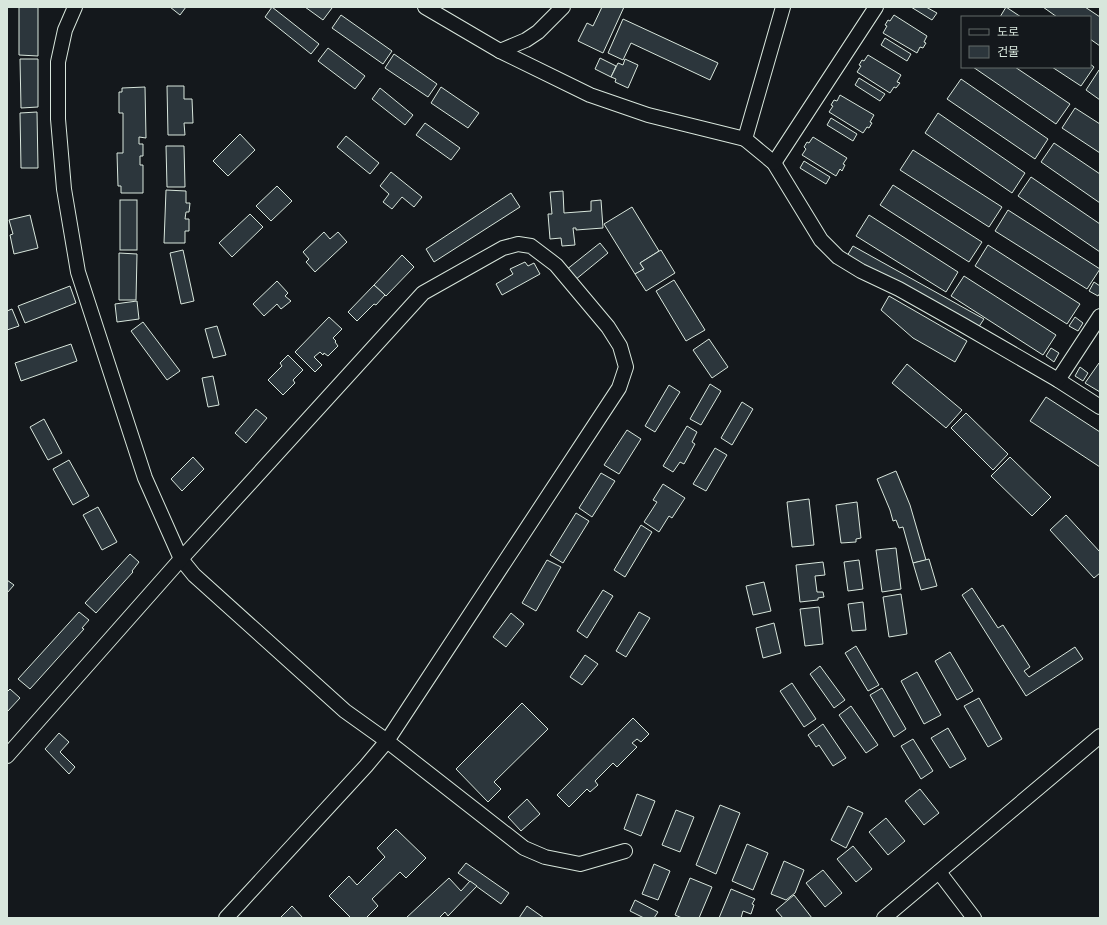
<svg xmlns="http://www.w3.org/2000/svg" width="1107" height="925" viewBox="0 0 1107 925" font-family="Rubik,'Noto Sans KR',sans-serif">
	<rect width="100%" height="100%" fill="#14181c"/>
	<g fill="#2c363c" stroke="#d8e6dc">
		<path d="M19 7H38V56L19 55Z"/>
		<path d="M170 7H186L180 15Z"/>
		<path d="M272 7 319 44 311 54 265 17Z"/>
		<path d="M305 7H331L332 8 323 20Z"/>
		<path d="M602 7H624L603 53 578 41 587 23 593 26Z"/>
		<path d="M911 7H926L937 13 932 20Z"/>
		<path d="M1006 7 1021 17H1000Z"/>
		<path d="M1043 7H1085L1100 17V46L1090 39V17H1057Z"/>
		<path d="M341 15 392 51 383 64 332 28Z"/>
		<path d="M894 15 927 36 924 42 926 43 923 48 920 47 917 53 883 33 887 26 885 25 888 20 890 21Z"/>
		<path d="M623 19 718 63 710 80 631 43 623 60 608 53Z"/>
		<path d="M885 38 911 54 907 61 881 45Z"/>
		<path d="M328 48 365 76 355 89 318 61Z"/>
		<path d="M394 54 437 84 428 97 385 68Z"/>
		<path d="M868 55 901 75 897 82 900 83 896 88 894 87 890 93 857 72 861 66 859 65 862 60 864 61Z"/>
		<path d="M600 58 616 66 611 77 595 69Z"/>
		<path d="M20 59H38V107L21 108Z"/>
		<path d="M625 59 638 65 628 88 615 82 616 79 611 77 618 63 623 65Z"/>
		<path d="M1090 64 1094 67 1081 86 1052 67H1090Z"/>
		<path d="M973 67H1015L1070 104 1056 124Z"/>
		<path d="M1099 70 1100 71V100L1086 90Z"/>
		<path d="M859 78 885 94 880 101 855 85Z"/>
		<path d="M961 79 1048 139 1035 159 947 99Z"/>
		<path d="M167 86H184V99H192L193 123H184L185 135H168Z"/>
		<path d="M145 87 146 138 139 137V144H143V156H140V165H143V193H121V186H118L117 153H123V113H119V92H122V88Z"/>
		<path d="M441 87 479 113 468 128 431 103Z"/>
		<path d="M380 88 413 115 405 125 372 99Z"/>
		<path d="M840 95 874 115 870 122 872 123 869 128 867 127 863 133 829 112 833 106 831 105 834 100 837 101Z"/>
		<path d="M1075 108 1100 124V153L1062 128Z"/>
		<path d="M37 112 38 168H21L20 113Z"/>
		<path d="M938 113 1025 173 1012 193 925 133Z"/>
		<path d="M831 118 857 134 853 141 827 125Z"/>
		<path d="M425 123 460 148 451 160 416 135Z"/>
		<path d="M240 134 255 150 228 176 213 161Z"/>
		<path d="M346 136 379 163 370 174 337 147Z"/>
		<path d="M813 137 847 158 843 164 845 165 842 171 840 169 836 176 802 155 806 149 804 147 807 142 809 143Z"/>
		<path d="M1054 143 1100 174V203L1041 162Z"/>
		<path d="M166 146H184L185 187H167Z"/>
		<path d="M913 150 1002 207 989 227 900 170Z"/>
		<path d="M804 161 830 177 826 184 800 168Z"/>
		<path d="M391 172 422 197 414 207 402 197 392 209 383 202 389 194 380 186Z"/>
		<path d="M1031 177 1100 224V252L1018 196Z"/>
		<path d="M893 185 982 242 969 262 880 205Z"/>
		<path d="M277 186 292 201 271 221 256 206Z"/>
		<path d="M166 190 186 191V203H190L189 212H186L185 219H189V231H185V243H164Z"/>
		<path d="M563 191 564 213 591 211V201L601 200 603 228 576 230V228H573L575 245 562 246 561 238 550 239 548 214H552L550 192Z"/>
		<path d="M511 193 520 207 434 262 426 249Z"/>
		<rect x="120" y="200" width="17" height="50"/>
		<path d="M632 207 659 251 640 263 644 269 635 274 604 224Z"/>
		<path d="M1008 210 1100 269 1087 289 995 231Z"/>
		<path d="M250 214 263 227 232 257 219 243Z"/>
		<path d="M30 215 38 248 14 254 10 235 13 234 9 220Z"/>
		<path d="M869 215 958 272 946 292 856 236Z"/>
		<path d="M324 232 330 239 338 232 347 242 315 272 306 262 309 259 303 252Z"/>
		<path d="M600 243 608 253 575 280 566 270Z"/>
		<path d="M988 245 1080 304 1067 324 975 266Z"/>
		<path d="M853 246 984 319 978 328 847 256Z"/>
		<path d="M183 250 194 301 181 304 170 253Z"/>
		<path d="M661 250 675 273 646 291 635 274 644 269 640 263Z"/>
		<path d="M119 253 137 254 136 300H119Z"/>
		<path d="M402 255 414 267 386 296 374 285Z"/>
		<path d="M525 262 528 266 534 263 540 274 502 295 496 284 513 274 510 269Z"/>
		<path d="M964 276 1056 335 1043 355 951 296Z"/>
		<path d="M674 280 705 330 686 341 656 291Z"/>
		<path d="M277 281 288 293 285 296 291 301 281 309 277 304 264 316 253 304Z"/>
		<path d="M1094 282 1100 286V293L1098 296 1089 291Z"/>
		<path d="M374 285 385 295 376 305 374 304 357 321 348 312Z"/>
		<path d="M70 286 76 303 25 323 18 306Z"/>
		<path d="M889 296 967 341 955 362 913 338 881 310Z"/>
		<path d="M137 301 139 319 117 322 115 304Z"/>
		<path d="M12 309 19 326 7 330V311Z"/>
		<path d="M329 317 342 329 333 338 336 341 335 342 338 346 328 356 324 353 323 355 320 352 314 357 322 365 315 372 295 352Z"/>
		<path d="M1075 317 1083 323 1078 331 1069 326Z"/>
		<path d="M143 322 180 371 167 380 131 331Z"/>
		<path d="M217 326 226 355 213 358 205 329Z"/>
		<path d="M709 339 728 367 712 378 693 350Z"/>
		<path d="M71 344 77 361 21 381 15 363Z"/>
		<path d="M1051 348 1059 353 1054 362 1046 356Z"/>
		<path d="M288 355 303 370 293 380 295 383 283 395 268 380 282 366 280 363Z"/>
		<path d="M1099 363 1100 364V392L1085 383Z"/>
		<path d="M907 364 962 410 946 428 892 383Z"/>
		<path d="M1080 367 1088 373 1083 381 1075 376Z"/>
		<path d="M213 376 219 405 208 407 202 378Z"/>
		<path d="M710 384 721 391 701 425 690 419Z"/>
		<path d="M669 385 680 392 655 432 645 426Z"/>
		<path d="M1046 397 1100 432V467L1030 421Z"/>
		<path d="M742 402 753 409 732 445 721 438Z"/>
		<path d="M256 409 267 418 246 443 235 433Z"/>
		<path d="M966 413 1008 454 993 470 951 428Z"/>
		<path d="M44 419 62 453 48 460 30 427Z"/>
		<path d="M687 426 697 432 692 442 695 444 684 464 680 462 673 472 663 466Z"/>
		<path d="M627 430 641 439 619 474 604 465Z"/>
		<path d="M715 448 727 455 706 491 693 484Z"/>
		<path d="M193 457 204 469 182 491 171 479Z"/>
		<path d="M1010 457 1051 497 1032 516 991 476Z"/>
		<path d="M69 460 89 496 73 505 53 469Z"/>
		<path d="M896 471 910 505 926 560 913 563 903 527 899 528 896 520 893 521 890 510 877 479Z"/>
		<path d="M601 473 615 481 592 517 579 508Z"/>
		<path d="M663 484 685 498 672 518 669 516 659 532 644 522 657 502 653 500Z"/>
		<path d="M809 499 814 545 792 547 787 502Z"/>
		<path d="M857 502 861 538 856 539V542L841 543 836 505Z"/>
		<path d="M98 507 117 542 102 550 83 515Z"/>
		<path d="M576 513 589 521 563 563 550 555Z"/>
		<path d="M1066 515 1100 552V573L1094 578 1050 530Z"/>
		<path d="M641 525 652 532 625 577 614 570Z"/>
		<path d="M896 548 901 589 882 592 876 550Z"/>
		<path d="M130 554 139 562 132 571 133 572 96 613 85 603Z"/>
		<path d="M929 559 937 586 921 590 913 563Z"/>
		<path d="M547 560 561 567 536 611 522 603Z"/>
		<path d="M859 560 863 589 848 591 844 562Z"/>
		<path d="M823 562 825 575 815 576 817 592H823L824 597 818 598V600L800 602 796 565Z"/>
		<path d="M7 580 14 585 7 593Z"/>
		<path d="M764 582 771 611 753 615 746 586Z"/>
		<path d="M972 588 998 628 1003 625 1030 667 1024 671 1029 677 1075 647 1083 659 1026 696 962 595Z"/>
		<path d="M603 590 613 596 587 638 577 631Z"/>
		<path d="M901 594 907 634 889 637 883 597Z"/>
		<path d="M863 602 866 630 852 631 848 604Z"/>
		<path d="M819 607 823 644 805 646 800 609Z"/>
		<path d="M79 612 89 620 82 628 84 629 30 689 18 679Z"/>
		<path d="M639 612 650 618 626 657 616 651Z"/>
		<path d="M511 613 524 624 506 647 493 637Z"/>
		<path d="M774 623 781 653 763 658 756 628Z"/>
		<path d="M856 646 879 685 868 691 845 653Z"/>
		<path d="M950 652 973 691 957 700 935 661Z"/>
		<path d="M585 655 598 664 582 685 570 677Z"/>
		<path d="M820 666 845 700 834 708 810 674Z"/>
		<path d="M917 672 941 715 924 724 901 681Z"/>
		<path d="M792 683 816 719 804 727 780 691Z"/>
		<path d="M882 688 906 729 894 737 870 695Z"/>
		<path d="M10 689 20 698 7 712V692Z"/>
		<path d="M979 698 1002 739 988 747 964 706Z"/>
		<path d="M522 703 548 729 494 782 501 789 488 802 456 769Z"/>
		<path d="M851 706 878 745 866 753 839 715Z"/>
		<path d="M633 718 649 734 641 742 637 739 632 743 637 747 617 767 613 763 595 781 598 785 590 792 587 789 569 807 557 795Z"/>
		<path d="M823 724 846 758 833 766 819 745 816 747 808 735Z"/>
		<path d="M948 728 966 759 950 768 931 738Z"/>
		<path d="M59 733 69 742 60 752 75 767 69 774 45 749Z"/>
		<path d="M913 739 933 771 921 779 901 746Z"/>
		<path d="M920 789 939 813 924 825 905 801Z"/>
		<path d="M637 794 655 801 641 836 624 829Z"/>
		<path d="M527 799 540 814 521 831 508 817Z"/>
		<path d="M720 805 740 813 716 874 696 865Z"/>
		<path d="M848 806 863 813 846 848 831 840Z"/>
		<path d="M676 810 694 817 680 852 662 845Z"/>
		<path d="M886 818 905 841 888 855 869 832Z"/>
		<path d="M396 829 426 858 406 878 400 872 372 899 378 906 366 918H351L329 896 349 876 357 885 385 857 377 848Z"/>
		<path d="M747 844 768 853 753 890 732 881Z"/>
		<path d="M853 846 872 869 856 882 837 859Z"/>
		<path d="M784 861 804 870 795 893 786 900 771 894Z"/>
		<path d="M466 863 509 893 501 904 458 873Z"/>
		<path d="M654 864 670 871 658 900 642 894Z"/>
		<path d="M823 870 842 893 825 907 806 883Z"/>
		<path d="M449 878 461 891 470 881 477 886 448 916 445 912 439 918H406Z"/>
		<path d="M690 878 712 887 699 918H682L675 915Z"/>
		<path d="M731 889 755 899 752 904 754 905 751 914 743 911 741 918H719Z"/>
		<path d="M794 895 812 918H783L776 910Z"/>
		<path d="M635 900 658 912 654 918H644L630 911Z"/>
		<path d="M292 906 303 918H280Z"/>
		<path d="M527 906 544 918H519Z"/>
	</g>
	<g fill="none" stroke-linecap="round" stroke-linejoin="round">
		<defs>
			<g id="street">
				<path d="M75 7 65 30 58 62V119L64 189 78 272 145 478 181 559 194 575 345 711 387 741 524 848 545 857 580 864 625 851"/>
				<path d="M425 7 500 51 590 95 648 115 745 139"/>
				<path d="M783 7 745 139 774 163 821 240 838 257 861 271 899 289 963 325 1058 380 1100 407"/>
				<path d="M500 51 526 40 538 32 563 7"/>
				<path d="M774 163 876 7"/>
				<path d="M1058 380 1100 316"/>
				<path d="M7 756 181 559 423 293 503 248 518 244 531 246 556 265 608 327 620 346 626 367 619 388 387 741 366 766 239 904 226 918"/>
				<path d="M939 872 974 918"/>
				<path d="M884 918 1100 736"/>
			</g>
		</defs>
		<use href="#street" stroke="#d8e6dc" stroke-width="16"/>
		<use href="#street" stroke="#14181c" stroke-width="14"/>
	</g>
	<rect width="1107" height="925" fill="none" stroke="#d8e6dc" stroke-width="16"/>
	<rect x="961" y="16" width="130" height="52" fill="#14181c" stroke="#626a69"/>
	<rect x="969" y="29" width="20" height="6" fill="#14181c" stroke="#626a69"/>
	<text x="997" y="36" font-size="12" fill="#d8e6dc">도로</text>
	<rect x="969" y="46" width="20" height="12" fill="#2c363c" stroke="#626a69"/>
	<text x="997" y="56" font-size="12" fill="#d8e6dc">건물</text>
</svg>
